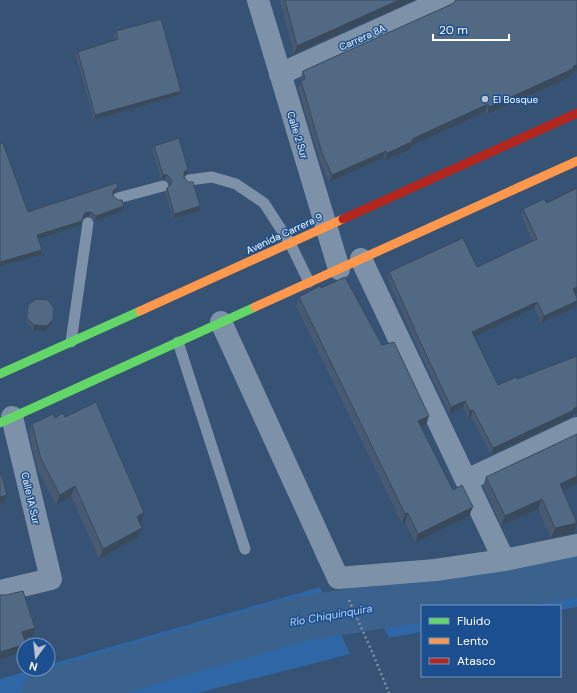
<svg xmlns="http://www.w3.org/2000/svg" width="577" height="693" viewBox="0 0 577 693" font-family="'DM Sans',sans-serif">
	<rect width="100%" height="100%" fill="#365274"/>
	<g fill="#2f66a5">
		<path d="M577 557V607L560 610V606H422V632L389 638 365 590Z"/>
		<path d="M320 587 350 654 198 693H0V679L34 669H48V665Z"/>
	</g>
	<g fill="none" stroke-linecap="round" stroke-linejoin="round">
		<path stroke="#3b618d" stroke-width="45" d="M44 693 300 619 577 575"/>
		<path stroke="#7d92a8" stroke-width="2.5" stroke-dasharray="2 3" stroke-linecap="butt" d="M349 600 373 654 389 693"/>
		<g stroke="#7d92a8" stroke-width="11">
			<path d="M189 180 212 177 236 184 264 203 290 243 309 282"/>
			<path d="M118 198 163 186"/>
			<path d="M71 342 88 223"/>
			<path d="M178 342 245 549"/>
		</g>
		<g stroke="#7d92a8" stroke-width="22">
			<path d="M258 0 339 269"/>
			<path d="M280 74 444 0"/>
			<path d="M361 259 504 560"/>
			<path d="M221 322 338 578 435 570 504 560 577 545"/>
			<path d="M467 480 577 428"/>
			<path d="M0 591 51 579 12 417"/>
		</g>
		<g stroke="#63d668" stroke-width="9">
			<path d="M0 374 140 311"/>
			<path d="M0 423 255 307"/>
		</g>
		<g stroke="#ff974d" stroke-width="9">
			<path d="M255 307 577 161"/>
			<path d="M140 311 343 219"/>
		</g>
		<path stroke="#b3261e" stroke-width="9" d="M343 219 577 113"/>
	</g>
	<g fill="#475a72">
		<path d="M280 0H414L294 54Z"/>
		<path d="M452 4 572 73 571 75 562 81 487 114 485 112 411 146 410 149 393 157 384 161 383 158 329 182 320 161 298 89 301 81 300 79 303 71Z"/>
		<path d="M116 31 181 91 179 95 94 120 76 56 78 52 115 40 114 35Z"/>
		<path d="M154 146 187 174 184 177 199 211 173 219 165 193 167 188 170 185V184L165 179H161L152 150Z"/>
		<path d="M118 187 116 191 113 194V196L123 211 95 221 89 216 85 217 83 219 81 225 38 239 41 255 28 212Z"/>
		<path d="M577 188V293H575L577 298V303L576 307 541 323 534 308 474 336 498 385 517 379 577 356V413L572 415 571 417 491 455 471 417 468 418 463 408 449 414 412 336V335L387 278 389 272 477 267 532 241 521 215 523 209 547 203Z"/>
		<path d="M321 288 382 345 426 425 421 427 453 490 469 516 415 543 405 522 402 524 296 306 299 297Z"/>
		<path d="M28 305 53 319 52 324 45 331 33 330 26 322V310Z"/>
		<path d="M65 417 144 512 141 522 139 523 138 537 99 559 71 496 56 505 37 469 29 434 32 424 55 418Z"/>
		<path d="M486 477 577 484 563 491 577 522 574 533 551 538 538 509 501 525 483 486Z"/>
	</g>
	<g fill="#394a5c">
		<path d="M399 0H414L294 54 297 46Z"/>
		<path d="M577 65V71L572 73 571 75 562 81 487 114 489 107Z"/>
		<path d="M181 91 179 95 94 120 95 115Z"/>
		<path d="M488 104 485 112 411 146 410 149 384 161 387 153 412 139Z"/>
		<path d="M386 151 383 158 329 182 332 175Z"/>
		<path d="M188 169 187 174 183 177 184 172Z"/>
		<path d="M163 175H167L165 179H161Z"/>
		<path d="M118 187 116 191 111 196 113 191Z"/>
		<path d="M124 206 123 211 95 221 96 216Z"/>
		<path d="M200 206 199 211 173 219 174 214Z"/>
		<path d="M87 212H91L89 216 85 217 82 219 84 214Z"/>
		<path d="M82 221 81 225 35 240 37 235Z"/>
		<path d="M42 250 41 255 0 266V262Z"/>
		<path d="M577 287V293L570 296 573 289Z"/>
		<path d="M577 301V303L576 307 541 323 544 316Z"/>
		<path d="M537 302 534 308 470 339 472 332Z"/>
		<path d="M53 319 52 324 45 331 33 330 34 325Z"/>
		<path d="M465 401 463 408 449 414 451 407Z"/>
		<path d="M577 407V413L572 415 571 417 491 455 493 448Z"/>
		<path d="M473 410 471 417 468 418 470 411Z"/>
		<path d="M429 416 426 425 415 430 418 421Z"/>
		<path d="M577 476V484L556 494 560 484Z"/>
		<path d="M75 486 71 496 56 505 60 495Z"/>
		<path d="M7 495 4 503 0 504V497Z"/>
		<path d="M542 499 538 509 501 525 505 516Z"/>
		<path d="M473 507 469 516 415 543 418 534Z"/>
		<path d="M144 512 141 522 133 526 137 517Z"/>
		<path d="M408 513 405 522 402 524 405 514Z"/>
		<path d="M577 523 574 533 551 538 555 528Z"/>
		<path d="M142 528 138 537 99 559 103 549Z"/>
		<path d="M35 628 32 636 19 640 22 632Z"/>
		<path d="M26 644 25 645H24V649L23 652 0 659V652Z"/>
	</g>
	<g fill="#526984" stroke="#394a5c">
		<path d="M285 0H399L297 46Z"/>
		<path d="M456 0H577V65L573 66 574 68 564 73 489 107 488 104 412 139 413 141 396 149 387 153 386 151 332 175 322 153 301 81 305 79 303 71 452 4Z"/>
		<path d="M161 19 181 91 95 115 78 52 118 39 116 31Z"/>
		<path d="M179 138 188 169 184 172V177L188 182H193L200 206 174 214 167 188 171 184V179L167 175H163L154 146Z"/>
		<path d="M3 143 28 212 116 183 118 187 113 191V196L118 200H122L124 206 96 216 91 212H87L84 214 82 221 37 235 42 250 0 262V144Z"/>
		<path d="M577 188V287L573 289 577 298V301L544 316 537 302 472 332 498 385 516 377 517 379 577 356V407L573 409 574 410 493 448 473 410 470 411 465 401 451 407 414 329 415 330 389 272 463 238 477 267 537 239 523 209 544 199 547 203Z"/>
		<path d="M345 277 382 345 394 342 429 416 418 421 453 490 462 485 473 507 418 534 408 513 405 514 299 297 320 286 321 288Z"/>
		<path d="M36 299 48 300 54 308 53 319 47 326 34 325 27 318 28 305Z"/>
		<path d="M96 402 144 512 137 517 142 528 103 549 75 486 60 495 41 459 32 424 53 414 55 418 63 413 65 417Z"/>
		<path d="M577 434V476L560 484 577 523 555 528 542 499 505 516 486 477Z"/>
		<path d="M0 470 7 495 0 497Z"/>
		<path d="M23 591 35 628 22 632 26 644 0 652V595H6Z"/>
	</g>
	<circle fill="#b9c2ce" stroke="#1b4f8f" stroke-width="1.5" cx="485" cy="99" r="4"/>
	<g text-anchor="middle" stroke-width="3" stroke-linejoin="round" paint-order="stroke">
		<g font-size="10" fill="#fff" stroke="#1b4f8f">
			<text transform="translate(362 37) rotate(-24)" y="4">Carrera 8A</text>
			<text transform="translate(298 135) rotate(73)" y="4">Calle 2 Sur</text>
			<text transform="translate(284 233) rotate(-25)" y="4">Avenida Carrera 9</text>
			<text transform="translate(31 498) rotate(77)" y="4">Calle 1A Sur</text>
		</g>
		<g font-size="10" fill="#fff" stroke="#1b4f8f" text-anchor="start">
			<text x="493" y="103">El Bosque</text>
		</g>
		<g font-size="11" font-style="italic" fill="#b5d3f5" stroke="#1b4f8f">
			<text transform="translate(331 615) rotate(-10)" y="4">Río Chiquinquira</text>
		</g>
	</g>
	<rect x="421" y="605" width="140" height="72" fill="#1b4f8f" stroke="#7695bc"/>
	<rect x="429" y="618" width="20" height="6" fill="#63d668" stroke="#7695bc"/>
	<text x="457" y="625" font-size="12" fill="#ffffff">Fluido</text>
	<rect x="429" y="638" width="20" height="6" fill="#ff974d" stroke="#7695bc"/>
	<text x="457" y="645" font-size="12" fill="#ffffff">Lento</text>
	<rect x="429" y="658" width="20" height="6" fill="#b3261e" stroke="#7695bc"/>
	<text x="457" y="665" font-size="12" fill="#ffffff">Atasco</text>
	<g transform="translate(36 657) rotate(195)"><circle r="19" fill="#1b4f8f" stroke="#7695bc"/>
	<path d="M0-3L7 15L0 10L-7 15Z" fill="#b9c2ce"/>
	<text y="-6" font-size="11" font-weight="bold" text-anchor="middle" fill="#ffffff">N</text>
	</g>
	<path d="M433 34v6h76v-6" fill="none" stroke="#ffffff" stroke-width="2"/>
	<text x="439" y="34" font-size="12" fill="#ffffff" stroke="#1b4f8f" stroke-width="3" paint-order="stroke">20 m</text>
</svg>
